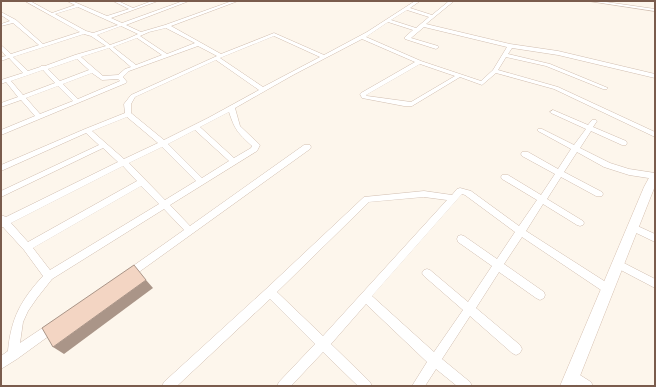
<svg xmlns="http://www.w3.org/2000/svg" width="656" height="387" viewBox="0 0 656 387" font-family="'Archivo Narrow',sans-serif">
	<rect width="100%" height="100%" fill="#fdf6ec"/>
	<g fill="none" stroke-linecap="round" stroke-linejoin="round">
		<defs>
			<g id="street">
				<path d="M25 1H30L52 13 75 5 67 1H72L107 16 129 9 113 1H118L133 8 152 1H158L111 18 122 23 183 1H189L126 25 141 32 165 25 232 1H238L171 26 221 54 274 33 324 55 367 32 415 1H420L410 8 432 15 449 1H454L426 24 510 44 558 51 655 74V78L558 55 512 48 508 54 550 64 608 88 607 89H603L546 66 506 57 498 70 558 87 655 132V137L554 89 496 73 482 85 460 77 412 106H404L362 98 360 94 361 93 415 62 362 39 293 75 235 108 240 126 260 145 257 151 170 205 190 226 304 145H310L311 147 310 149 132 277 129 278 126 277 124 274 126 271 184 230 164 209 52 279 37 298 28 311 23 322 20 343 53 321 57 322 58 326 57 330 17 359 1 369V356L8 351C11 318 21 300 43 276L24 250 3 227H1V215L6 217 118 162 103 148 1 197V191L99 145 86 133 1 171V165L85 129 125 113 124 104 131 95 217 56 198 46 129 71 123 77 127 82 126 83 1 135V130L35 116 21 100 1 107V103L18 97 6 82 1 84V80L23 73 9 58 1 61V57L6 56 1 50V45L11 54 39 45 13 23 1 26V24L10 21 1 15V12L16 20 43 44 80 32ZM78 7 118 25 93 33 86 31 55 14ZM407 10 429 17 416 28 391 20ZM388 22 413 30 405 37V39L436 49 439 47 438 46 411 38 424 27 507 47 493 70 481 81 421 61 366 37ZM121 26 138 34 127 39 110 45 97 35ZM166 28 195 43 167 54 140 36 149 32ZM84 34 91 36 106 46 75 55 45 66H41L40 67 28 71 13 57ZM274 36 320 57 263 87 220 58ZM137 38 162 55 136 65 113 47ZM109 48 131 67 125 69 118 75 103 76 81 57ZM77 59 89 70 60 81 48 69ZM216 60 259 90 208 118 164 140 131 113V104L135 97ZM420 64 455 76 411 102 367 96 366 95ZM43 70 55 83 23 95 11 81ZM92 73 102 80 118 79 120 81 78 99 63 84ZM58 86 73 101 40 114 26 98ZM229 112C235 130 237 132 252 146L251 148 234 158 200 127ZM127 117 158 143 124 159 92 131ZM195 130 229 161 202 178 168 144ZM162 147 196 181 165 200 129 163ZM123 166 137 181 28 242 11 223ZM141 186 159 204 50 270 33 248Z"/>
				<path d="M588 1H599L655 9V11Z"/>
				<path d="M553 110 588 125 592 120H596L597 121 593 127 626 141 627 143 626 145H622L591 131 580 148 610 163 629 169 655 173V179L629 175 604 167 577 152 564 172 602 192 603 194 602 196H596L561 177 547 199 583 221 584 223 583 225 580 226 577 225 543 204 526 231 612 286 613 289 612 292 608 294 604 292 522 237 504 264 544 292 545 295 544 298 540 300 536 298 499 272 476 308 520 345 522 349 520 353 516 355 512 353 470 316 442 359 470 382 472 386H457L436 369 425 386H412L427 362 366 304 331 344 370 382 372 386H358L323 352 291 386H277L279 382 315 344 270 299 177 386H162L164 382 266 289 364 197 424 191 452 195 457 189 460 188 471 191 519 226 537 200 502 179 501 177 502 175H508L541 195 555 174 522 156 521 154 522 152H528L558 169 571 149 538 131V129H542L574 145 586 129 551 113 550 112ZM462 194 465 195 515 232 497 259 464 236 461 235 458 236 457 239 458 242 492 266 468 302 430 270 427 269 424 270 422 273 424 276 463 310 434 352 372 296ZM424 197 447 200 323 336 277 292 369 202Z"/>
				<path d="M633 224 655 234V242L630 230 629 228 630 226Z"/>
				<path d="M618 260 655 279V288L615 267 613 264 615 261Z"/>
				<path d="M572 370 591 382 593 386C582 386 571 387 566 376L568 372Z"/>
			</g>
			<path id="secondary" d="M655 173V186L576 386H560L644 187 651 174Z"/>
		</defs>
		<use href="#street" stroke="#d1beb0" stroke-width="1"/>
		<use href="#secondary" stroke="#d6c0b0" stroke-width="1"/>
		<use href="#street" fill="#fff" fill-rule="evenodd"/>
		<use href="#secondary" fill="#fff" fill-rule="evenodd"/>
	</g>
	<path fill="#aa9588" d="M146 280 153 288 64 354 53 347Z"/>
	<path fill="#f3d5c3" stroke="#aa9588" d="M134 265 146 280 53 347 42 328Z"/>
	<rect width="656" height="387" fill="none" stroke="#7a5c4d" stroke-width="4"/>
</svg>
